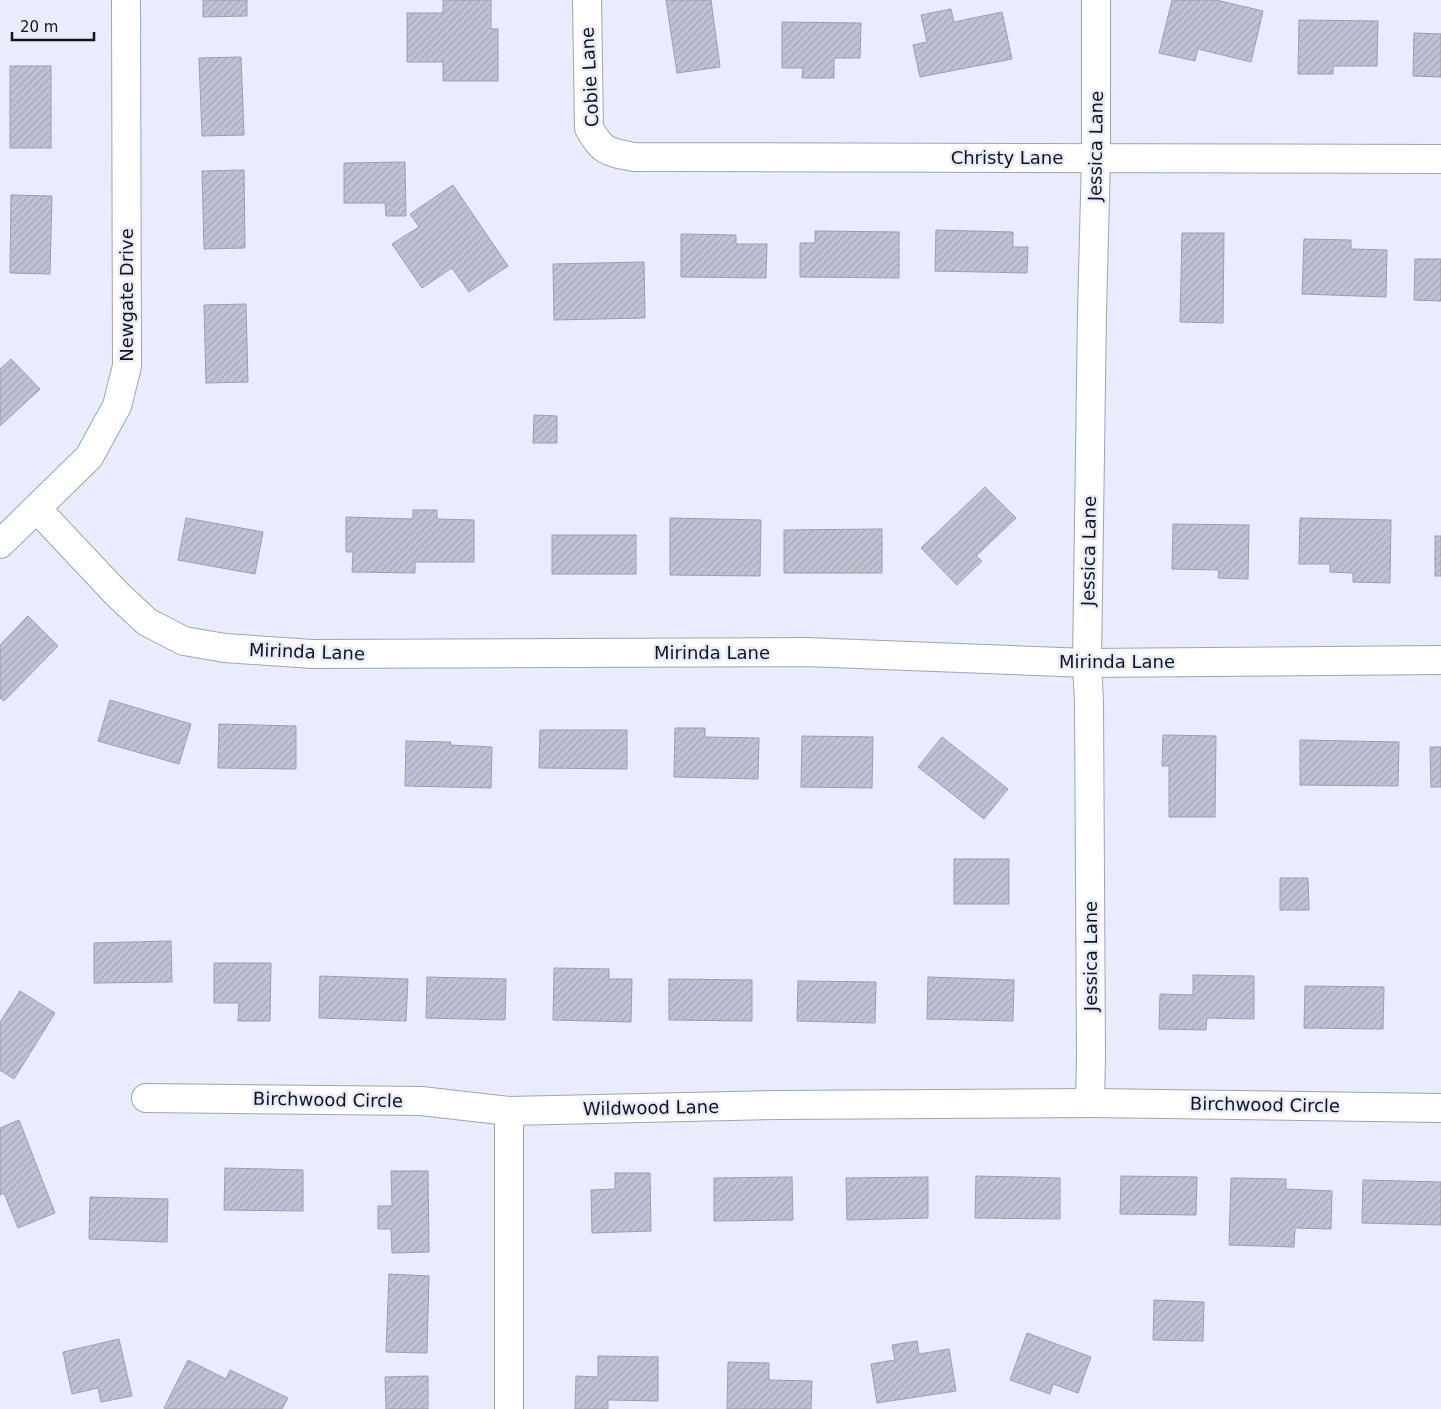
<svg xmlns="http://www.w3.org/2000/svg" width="1441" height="1409" viewBox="0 0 1441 1409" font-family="'DejaVu Sans',sans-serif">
	<defs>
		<pattern id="building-hatch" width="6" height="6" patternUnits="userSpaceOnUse" patternTransform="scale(1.25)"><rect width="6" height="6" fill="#c0c3d3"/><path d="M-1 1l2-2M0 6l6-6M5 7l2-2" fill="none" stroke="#a4a7b5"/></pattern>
	</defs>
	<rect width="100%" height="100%" fill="#e8ecfc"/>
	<g fill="url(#building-hatch)" stroke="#9a9ead">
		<path d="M203 0H247V16L203 17Z"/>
		<path d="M443 0H491V29H498V81H443V62H407V13H443Z"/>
		<path d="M666 0H711L720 67 677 73Z"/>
		<path d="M1172 0H1216L1263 11 1251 62 1198 49 1195 61 1159 53Z"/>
		<path d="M951 9 954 22 1002 12 1012 59 920 77 913 45 927 42 921 15Z"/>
		<path d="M1299 20 1378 21 1377 66H1333V74H1298Z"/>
		<path d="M782 22 861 23 860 58H834V78H802L803 68H782Z"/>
		<path d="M1414 33 1441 34V77L1413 76Z"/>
		<path d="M241 57 244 135 202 136 199 58Z"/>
		<rect x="10" y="66" width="41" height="82"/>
		<path d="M405 162 406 216H386L385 203H344V163Z"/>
		<path d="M244 170 245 248 204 249 202 171Z"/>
		<path d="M453 185 508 266 469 292 452 268 422 288 392 244 419 227 410 214Z"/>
		<path d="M11 195 52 196 50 274 10 273Z"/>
		<path d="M936 230 1013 232V247H1028L1027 273 935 271Z"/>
		<path d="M815 231 899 232V278L800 277V243H815Z"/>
		<path d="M1182 233H1224L1223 323 1180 322Z"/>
		<path d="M681 234 736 235V244H767L766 278 681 277Z"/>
		<path d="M1304 239 1351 240V249L1387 250 1386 297 1302 294Z"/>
		<path d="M1415 259H1441V301L1414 300Z"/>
		<path d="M644 262 645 318 554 320 553 264Z"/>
		<path d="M246 304 248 382 206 383 204 305Z"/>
		<path d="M11 359 40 389 0 426V369Z"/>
		<path d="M534 415 557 416V443H533Z"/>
		<path d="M985 487 1016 518 976 556 982 561 957 585 921 548Z"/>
		<path d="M413 510H437V519L474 520V562H415V573L352 572 353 552H346V517L413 519Z"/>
		<path d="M186 518 263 532 255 574 178 560Z"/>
		<path d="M670 518 761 520 760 576 670 575Z"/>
		<path d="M1300 518 1391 520 1390 583 1353 582V573L1330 572V564H1299Z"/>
		<path d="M1173 524 1249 525 1248 579 1218 578 1219 570 1172 569Z"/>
		<path d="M882 529V573H784V530Z"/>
		<rect x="552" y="535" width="84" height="39"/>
		<rect x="1435" y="536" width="6" height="40"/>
		<path d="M28 616 58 646 4 701 0 698V645Z"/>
		<path d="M110 700 191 724 179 764 98 741Z"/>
		<path d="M219 724 296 726V769L218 768Z"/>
		<path d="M675 728H705V737L759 738 758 779 674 777Z"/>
		<path d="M540 730H627V769L539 768Z"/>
		<path d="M1163 735 1216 736 1215 817H1169V766H1162Z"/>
		<path d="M802 736 873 737 872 788 801 787Z"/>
		<path d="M942 737 1008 789 984 819 918 767Z"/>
		<path d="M1300 740 1399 742 1398 786 1300 785Z"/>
		<path d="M406 741 451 742 450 745 492 747 491 788 405 786Z"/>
		<path d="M1430 747H1441V787H1431Z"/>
		<rect x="954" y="859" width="55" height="45"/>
		<path d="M1280 878H1308L1309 910H1280Z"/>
		<path d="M171 941 172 982 94 983V943Z"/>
		<path d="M214 963H271L270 1021H238L239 1003H214Z"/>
		<path d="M554 968 609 969V979H632L631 1022 553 1020Z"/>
		<path d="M1193 975 1254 976V1019L1207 1018 1206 1030 1159 1029 1160 994 1193 995Z"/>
		<path d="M320 976 408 979 406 1021 319 1018Z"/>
		<path d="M427 977 506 979 505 1020 426 1018Z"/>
		<path d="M928 977 1014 980 1013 1021 927 1019Z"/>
		<path d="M669 979 752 980V1021L669 1020Z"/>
		<path d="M798 981 876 982 875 1023 797 1021Z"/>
		<path d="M1305 986 1384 987 1383 1029 1304 1028Z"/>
		<path d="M20 991 55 1013 14 1079 0 1070V1022Z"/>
		<path d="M19 1120 55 1213 18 1228 4 1193 0 1195V1128Z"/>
		<path d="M225 1168 303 1170V1211L224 1210Z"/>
		<path d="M391 1171H428L429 1252 392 1253 391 1229H378V1206H392Z"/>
		<path d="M615 1173H650L651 1231 592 1233 591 1190 615 1189Z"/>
		<path d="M976 1176 1060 1178V1219L975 1218Z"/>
		<path d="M1121 1176 1197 1177 1196 1215 1120 1214Z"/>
		<path d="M792 1177 793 1220 714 1221V1178Z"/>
		<path d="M928 1177V1218L847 1220 846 1178Z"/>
		<path d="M1231 1178 1286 1179V1189L1332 1191 1331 1229 1295 1228 1294 1247 1229 1245Z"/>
		<path d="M1363 1180 1441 1182V1225L1362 1223Z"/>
		<path d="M90 1197 168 1199 167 1242 89 1239Z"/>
		<path d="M389 1274 429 1276 427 1353 386 1352Z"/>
		<path d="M1154 1300 1204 1302 1203 1341 1153 1340Z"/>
		<path d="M1027 1333 1091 1357 1078 1393 1053 1384 1050 1394 1010 1380Z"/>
		<path d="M119 1339 132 1396 101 1402 98 1388 72 1394 63 1352Z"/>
		<path d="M917 1341 919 1354 949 1349 956 1391 877 1403 871 1364 895 1360 892 1345Z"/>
		<path d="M598 1356 658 1357V1401L608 1400V1409H575L576 1376 598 1377Z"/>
		<path d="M188 1360 226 1379 230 1370 288 1398 282 1409H166L164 1408Z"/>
		<path d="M728 1362 769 1363V1380L812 1381 811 1409H727Z"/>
		<path d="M428 1376V1409H386L385 1377Z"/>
	</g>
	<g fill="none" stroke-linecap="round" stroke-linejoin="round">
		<defs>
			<g id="minor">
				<path d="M587 0 589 128C602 152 608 152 634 157L1441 159"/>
				<path d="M37 509 117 594 147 622 184 641 225 648 312 654 806 652 1087 663 1441 660"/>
				<path d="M0 544 89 457 117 406 127 366 126 0"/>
				<path d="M146 1098 421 1101 509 1111 777 1105 1090 1103 1441 1108"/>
				<path d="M1090 1103 1091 1056 1089 702 1087 663 1092 312 1096 158V0"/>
				<path d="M509 1409V1111"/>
			</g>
		</defs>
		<use href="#minor" stroke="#a0a3b2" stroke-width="30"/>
		<use href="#minor" stroke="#fff" stroke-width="28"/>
	</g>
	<g text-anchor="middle" stroke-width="5" stroke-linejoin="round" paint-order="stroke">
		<g font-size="18" fill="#121419" stroke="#e8ecfc">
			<text transform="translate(590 77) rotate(-93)" y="6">Cobie Lane</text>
			<text transform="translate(1096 146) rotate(-89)" y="6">Jessica Lane</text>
			<text x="1007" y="164">Christy Lane</text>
			<text transform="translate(127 295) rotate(-90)" y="6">Newgate Drive</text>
			<text transform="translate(1089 551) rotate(-89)" y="6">Jessica Lane</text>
			<text transform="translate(307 652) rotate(2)" y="6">Mirinda Lane</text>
			<text x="712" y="659">Mirinda Lane</text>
			<text x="1117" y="668">Mirinda Lane</text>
			<text transform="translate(1091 956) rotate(-90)" y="6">Jessica Lane</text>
			<text transform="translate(328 1100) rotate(1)" y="6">Birchwood Circle</text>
			<text transform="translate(1265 1105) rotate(1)" y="6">Birchwood Circle</text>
			<text transform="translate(651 1108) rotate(-1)" y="6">Wildwood Lane</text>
		</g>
	</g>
	<path d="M12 32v8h82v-8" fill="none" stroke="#121419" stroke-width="2.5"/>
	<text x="20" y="32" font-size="15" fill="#121419" stroke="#e8ecfc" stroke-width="4" paint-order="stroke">20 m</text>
</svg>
